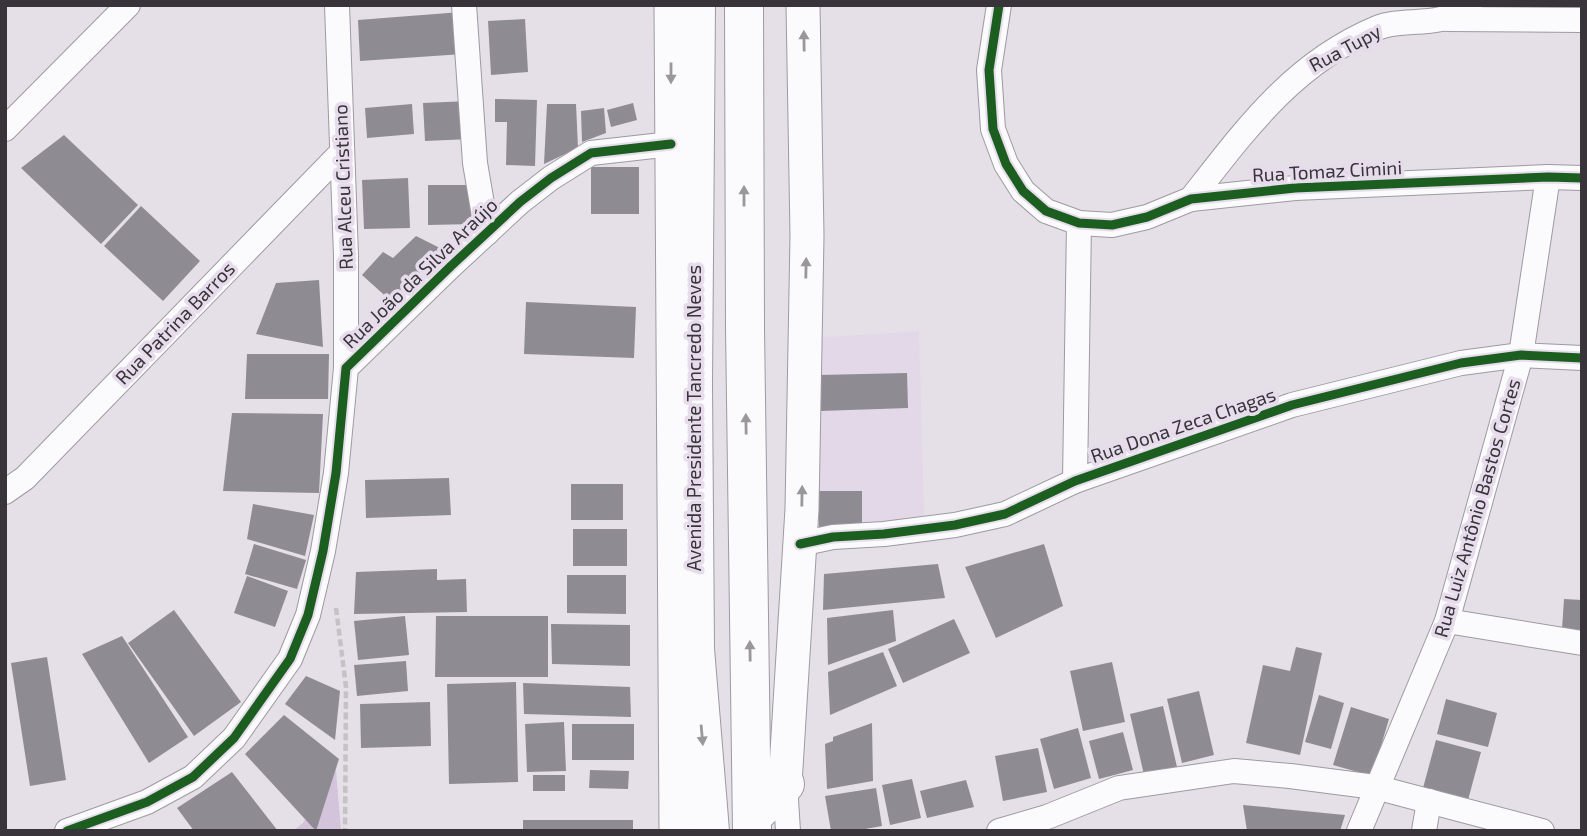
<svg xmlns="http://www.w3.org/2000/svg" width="1587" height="836" viewBox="0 0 1587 836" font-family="'Exo 2',sans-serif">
	<rect width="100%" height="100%" fill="#e5e0e8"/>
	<path fill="#e3d8e8" d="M919 331 925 537 802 541 797 339Z"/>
	<path fill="#d3c3db" d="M336 770 341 831H293L303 823Z"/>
	<g fill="#8f8b92">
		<path d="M461 12 463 54 360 61 358 20Z"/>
		<path d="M525 19 528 72 491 75 488 21Z"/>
		<path d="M495 99 537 100 535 166 506 165 507 122H495Z"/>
		<path d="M469 101 470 139 425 141 423 103Z"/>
		<path d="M633 103 637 120 611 127 607 110Z"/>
		<path d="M412 104 414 134 367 138 365 108Z"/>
		<path d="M547 104H576L578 148 544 164Z"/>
		<path d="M604 108 606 133 582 142 581 111Z"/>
		<path d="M64 135 138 205 101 244 21 168Z"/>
		<rect x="591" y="167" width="48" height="47"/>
		<path d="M408 178 410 228 364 229 362 180Z"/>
		<path d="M428 185H474V224L428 225Z"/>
		<path d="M141 206 200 261 163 301 104 246Z"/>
		<path d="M416 236 442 249 392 302 362 275 383 252 393 258Z"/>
		<path d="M319 280 323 347 256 334 276 283Z"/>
		<path d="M526 302 636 307 634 358 524 354Z"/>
		<path d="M247 354H329L328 399H245Z"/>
		<path d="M907 373 908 408 820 411 819 375Z"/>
		<path d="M232 413 323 414 319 493 223 491Z"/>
		<path d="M449 478 451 515 366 518 365 480Z"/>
		<rect x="571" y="484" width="52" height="36"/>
		<rect x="819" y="491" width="43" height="39"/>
		<path d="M253 504 314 515 305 556 247 539Z"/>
		<rect x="573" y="529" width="54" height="37"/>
		<path d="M254 544 306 560 297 589 245 574Z"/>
		<path d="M1044 544 1063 606 996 638 965 567Z"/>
		<path d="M938 564 945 598 823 610 824 574Z"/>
		<path d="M437 569V580L466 579 467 612 354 614 356 572Z"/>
		<path d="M567 575H626V614L567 613Z"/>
		<path d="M247 576 288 591 275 627 234 613Z"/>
		<path d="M1564 599 1582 600V631L1562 629Z"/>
		<path d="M174 610 241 702 194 736 128 643Z"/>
		<path d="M893 610 896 641 828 665 827 618Z"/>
		<path d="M405 616 409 655 358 660 354 621Z"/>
		<path d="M436 616H548V677H435Z"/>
		<path d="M954 619 970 653 903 683 888 649Z"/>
		<path d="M551 624 630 625V666L552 664Z"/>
		<path d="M122 636 188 737 149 763 82 654Z"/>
		<path d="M1296 647 1322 653 1300 755 1246 743 1263 665 1290 671Z"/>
		<path d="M883 652 897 686 830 715 828 672Z"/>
		<path d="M47 657 66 780 30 786 11 663Z"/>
		<path d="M406 661 408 691 357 696 354 665Z"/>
		<path d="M1112 662 1125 722 1083 731 1070 671Z"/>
		<path d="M306 676 340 691 335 740 285 704Z"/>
		<path d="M516 682 518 782 449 784 447 684Z"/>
		<path d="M523 683 630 687 631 717 524 714Z"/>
		<path d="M1199 691 1214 755 1182 763 1167 699Z"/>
		<path d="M1319 695 1344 703 1331 749 1305 742Z"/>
		<path d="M1446 699 1497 713 1488 747 1437 734Z"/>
		<path d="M430 702 431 746 361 748 360 704Z"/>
		<path d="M1163 706 1177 767 1144 775 1130 714Z"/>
		<path d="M1351 707 1389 719 1372 776 1333 765Z"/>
		<path d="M284 715 339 759 316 831 245 754Z"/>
		<path d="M564 722 566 771 527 772 525 724Z"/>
		<path d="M872 723 873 781 827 789 825 744 833 741V737Z"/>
		<rect x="572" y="724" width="62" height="36"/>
		<path d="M1078 728 1091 778 1054 789 1040 739Z"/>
		<path d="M1123 732 1133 770 1099 779 1089 741Z"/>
		<path d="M1436 740 1481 752 1468 800 1423 788Z"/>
		<path d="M1038 748 1047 792 1003 801 995 756Z"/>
		<path d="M590 770 629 771 628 789 589 788Z"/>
		<path d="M232 772 278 831H194L177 808Z"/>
		<rect x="533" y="775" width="32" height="16"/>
		<path d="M912 779 921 818 890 825 882 785Z"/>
		<path d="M966 780 974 807 927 818 920 791Z"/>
		<path d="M876 788 882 826 854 831H831L825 796Z"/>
		<path d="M1243 805 1345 815 1340 831H1247Z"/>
		<rect x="523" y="820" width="110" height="11"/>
	</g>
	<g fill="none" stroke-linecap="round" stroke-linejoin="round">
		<defs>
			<g id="street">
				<path d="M337 5 346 256V368"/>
				<path d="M464 5 475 163 487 233"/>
				<path d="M999 5 989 70 993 129 1006 164 1023 191 1046 211 1079 223 1112 225 1147 217 1191 199 1295 188 1548 177 1582 178"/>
				<path d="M1447 19 1582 20"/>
				<path d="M5 129 128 5"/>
				<path d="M1191 199C1245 130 1293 63 1377 28 1396 20 1420 24 1441 19 1450 17 1460 10 1470 5"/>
				<path d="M1075 481 1079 223"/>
				<path d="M5 492 25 478 342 152"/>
				<path d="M800 544 833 537 884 534 955 525 1005 514 1075 481 1292 405 1461 363 1521 355 1582 358"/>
				<path d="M1447 621 1582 643"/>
				<path d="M785 784 788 831"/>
				<path d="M67 831 147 802 193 777 234 738 290 659 308 615 323 551 336 473 346 368 451 266 520 202 551 178 591 153 671 144"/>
				<path d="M999 831 1047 817 1119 788 1234 771 1290 776 1375 787 1542 831"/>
				<path d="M1359 831 1447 621 1521 355 1548 177"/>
				<path d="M1424 831 1429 801"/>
			</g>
			<g id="secondary">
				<path d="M671 5 676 831"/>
				<path d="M785 784 802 509 807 236 803 5"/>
			</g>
			<g id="highway">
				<path d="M696 5 693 384 695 649 710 831"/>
				<path d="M744 5 745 328 752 831"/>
				<path d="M752 817 785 784"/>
			</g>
		</defs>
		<use href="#street" stroke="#9e9aa0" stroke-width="26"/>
		<use href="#secondary" stroke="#9e9aa0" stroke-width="35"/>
		<use href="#highway" stroke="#9e9aa0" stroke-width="40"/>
		<path stroke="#c4c2c5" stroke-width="4.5" stroke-dasharray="7 3.5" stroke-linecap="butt" d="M336 608 346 687 345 831"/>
		<use href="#street" stroke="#fbfafc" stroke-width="24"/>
		<use href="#secondary" stroke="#fbfafc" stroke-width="33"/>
		<use href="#highway" stroke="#fbfafc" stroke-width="38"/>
		<defs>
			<g id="cycleway">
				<path d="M999 5 989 70 993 129 1006 164 1023 191 1046 211 1079 223 1112 225 1147 217 1191 199 1295 188 1548 177 1582 178"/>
				<path d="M800 544 833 537 884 534 955 525 1005 514 1075 481 1292 405 1461 363 1521 355 1582 358"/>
				<path d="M67 831 147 802 193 777 234 738 290 659 308 615 323 551 336 473 346 368 451 266 520 202 551 178 591 153 671 144"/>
			</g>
		</defs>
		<use href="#cycleway" stroke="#e6dceb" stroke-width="13"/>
		<use href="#cycleway" stroke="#1b5e20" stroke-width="9"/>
	</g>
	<defs><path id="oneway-solid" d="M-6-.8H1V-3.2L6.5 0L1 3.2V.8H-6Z" transform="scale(1.75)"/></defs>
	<g fill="#9a979a">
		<use href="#oneway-solid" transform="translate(804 41) rotate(-91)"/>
		<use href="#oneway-solid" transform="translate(671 73) rotate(90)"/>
		<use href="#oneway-solid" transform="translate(744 196) rotate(-90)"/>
		<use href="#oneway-solid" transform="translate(806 268) rotate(-89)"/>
		<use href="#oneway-solid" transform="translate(746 424) rotate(-91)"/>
		<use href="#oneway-solid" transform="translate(802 496) rotate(-89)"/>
		<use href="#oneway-solid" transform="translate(750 651) rotate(-91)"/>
		<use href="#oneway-solid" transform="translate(702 735) rotate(85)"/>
	</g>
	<g text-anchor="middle" stroke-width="7" stroke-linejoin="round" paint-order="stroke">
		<g font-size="19" fill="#383439" stroke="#e6dceb">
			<text transform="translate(1345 48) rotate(-28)" y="7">Rua Tupy</text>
			<text transform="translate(1327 171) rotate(-3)" y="7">Rua Tomaz Cimini</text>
			<text transform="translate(343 187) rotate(-92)" y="7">Rua Alceu Cristiano</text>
			<text transform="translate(420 273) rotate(-44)" y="7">Rua João da Silva Araújo</text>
			<text transform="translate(175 323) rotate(-46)" y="7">Rua Patrina Barros</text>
			<text transform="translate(694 418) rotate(-90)" y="7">Avenida Presidente Tancredo Neves</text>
			<text transform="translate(1183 425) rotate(-19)" y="7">Rua Dona Zeca Chagas</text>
			<text transform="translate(1477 508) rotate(-74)" y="7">Rua Luiz Antônio Bastos Cortes</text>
		</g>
	</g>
	<rect width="1587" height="836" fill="none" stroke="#383439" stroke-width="14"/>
</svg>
